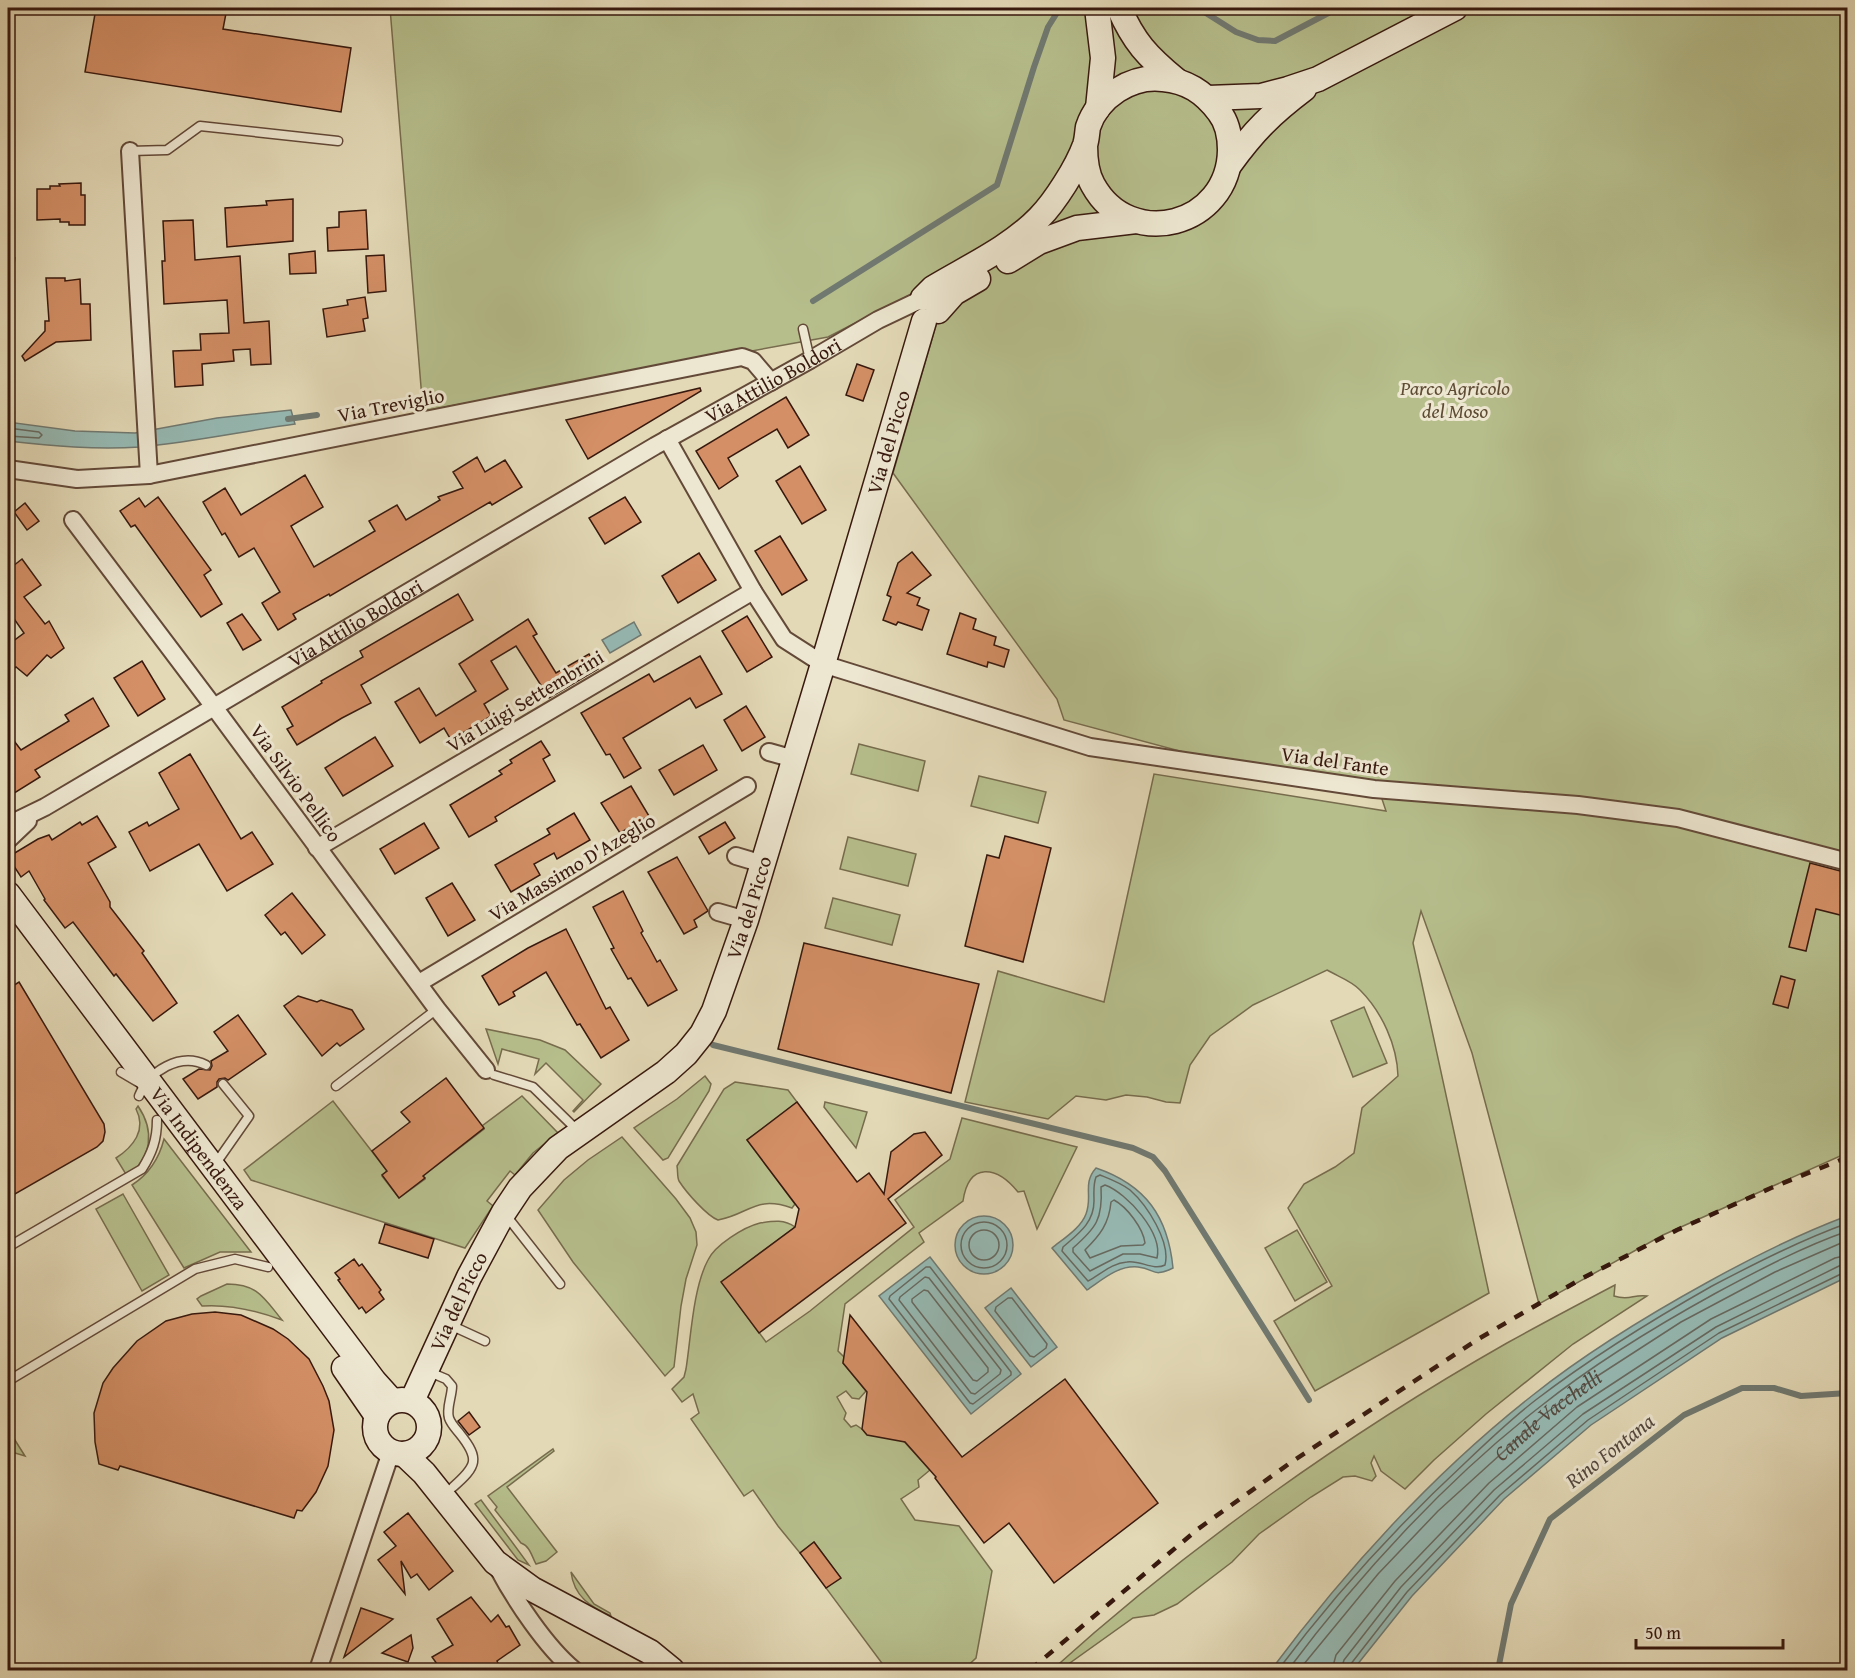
<svg xmlns="http://www.w3.org/2000/svg" width="1855" height="1678" viewBox="0 0 1855 1678" font-family="'Gentium Book Plus',serif">
	<rect width="100%" height="100%" fill="#e3d9b6"/>
	<filter id="stains"><feTurbulence type="fractalNoise" baseFrequency=".00333" numOctaves="4"/><feColorMatrix values="0 0 0 0 .2 0 0 0 0 .09 0 0 0 0 .02 0 0 0 .5 -.17"/></filter>
	<radialGradient id="worn" r=".72"><stop offset=".6" stop-color="#630" stop-opacity="0"/><stop offset="1" stop-color="#630" stop-opacity=".3"/></radialGradient>
	<g fill="#b6be8c" stroke="#776c4d" stroke-width="1.5">
		<path d="M390 8H1847V1153L1663 1235 1539 1304 1472 1053 1421 911 1413 943 1489 1293 1315 1391 1274 1321 1332 1286 1288 1208 1304 1184 1335 1167 1354 1153 1362 1108 1398 1076C1397 1045 1382 1012 1360 990 1352 981 1337 976 1327 970L1253 1005 1210 1036 1190 1065 1180 1103 1166 1102 1147 1097 1126 1095 1106 1100 1076 1096 1048 1119 965 1102 998 971 1104 1002 1154 774 1386 811 1377 784 1228 764 1064 720 1057 699 893 473 951 274 828 337 423 411Z"/>
		<path d="M8 257 15 258 8 303Z"/>
		<path d="M859 744 925 761 918 791 851 774Z"/>
		<path d="M979 776 1046 792 1038 823 971 806Z"/>
		<path d="M848 837 916 854 908 886 840 869Z"/>
		<path d="M833 898 900 915 892 945 825 928Z"/>
		<path d="M1364 1007 1387 1063 1353 1077 1331 1021Z"/>
		<path d="M486 1029 540 1040 565 1050 601 1084 574 1112 573 1111 583 1100 546 1063 535 1074 539 1059 502 1049 498 1064Z"/>
		<path d="M705 1076 711 1084 709 1091 668 1158 663 1160 634 1128 677 1099Z"/>
		<path d="M735 1082 788 1090 797 1102 747 1140 795 1204 792 1208C755 1195 750 1214 718 1220 707 1216 686 1192 679 1181 677 1177 678 1171 677 1166L724 1089Z"/>
		<path d="M522 1096 558 1133 533 1153 515 1175 510 1171 487 1201 493 1206 465 1248 251 1180 244 1170 333 1101 387 1171 382 1176 399 1198 425 1179 423 1176 484 1129 482 1126Z"/>
		<path d="M825 1102 867 1112 856 1148 824 1107Z"/>
		<path d="M138 1106C155 1131 152 1158 127 1176L116 1158C133 1147 147 1130 136 1109Z"/>
		<path d="M962 1118 1077 1147 1037 1229 1024 1191 1018 1192C997 1166 969 1161 963 1201L919 1233 924 1242 845 1304 838 1351 844 1357 843 1363 866 1391 859 1399 852 1398 846 1391 837 1397 846 1413 844 1419 851 1427 856 1425 862 1429 899 1436 930 1470 918 1480 919 1487 901 1499 915 1520 959 1526 992 1571 976 1658 963 1670H887L826 1588 840 1577 814 1542 800 1553 778 1526 753 1490 744 1496 691 1419 699 1413 693 1394 682 1402 672 1389 684 1377 686 1369C691 1337 693 1288 708 1260 715 1245 744 1227 760 1223 773 1221 784 1219 795 1227L722 1282 766 1342 810 1311 914 1227 895 1200 950 1159Z"/>
		<path d="M622 1137 676 1199 690 1218 696 1232 697 1245 686 1279 681 1306 674 1367 665 1376 573 1262 538 1210 564 1180 588 1160Z"/>
		<path d="M164 1139 251 1252H220L184 1268 132 1185C149 1174 159 1159 164 1139Z"/>
		<path d="M123 1194 169 1275 142 1291 96 1209Z"/>
		<path d="M1297 1230 1327 1282 1295 1301 1265 1248Z"/>
		<path d="M227 1284C258 1284 264 1298 282 1320 255 1310 230 1304 202 1306L197 1299 201 1296Z"/>
		<path d="M1615 1285 1614 1296C1630 1301 1633 1294 1647 1296L1573 1344 1486 1414 1434 1460 1405 1489 1381 1471 1374 1456 1371 1463 1376 1476 1372 1481 1355 1476 1343 1477 1311 1497 1259 1534 1232 1562 1177 1604 1154 1615 1133 1618 1060 1670H1052C1188 1547 1347 1434 1507 1343 1543 1323 1579 1304 1615 1285Z"/>
		<path d="M8 1429 25 1456 8 1451Z"/>
		<path d="M553 1449 554 1451 507 1487 557 1552 546 1561 536 1564C532 1557 530 1546 521 1543L495 1510 497 1507 488 1496Z"/>
		<path d="M481 1500 529 1565 518 1560 475 1504Z"/>
		<path d="M571 1572 594 1604 610 1613 611 1616C591 1607 574 1597 571 1572Z"/>
	</g>
	<g fill="#96b9b3" stroke="#707971" stroke-width="1.5">
		<path d="M291 410 295 424C244 431 192 442 140 447 96 450 52 446 8 441V422L75 431 135 433 217 418Z"/>
		<path d="M634 622 641 635 610 653 602 640Z"/>
		<path d="M1096 1168C1146 1185 1168 1217 1173 1268 1152 1278 1156 1269 1138 1267 1118 1265 1102 1280 1087 1290L1052 1248C1063 1239 1081 1228 1086 1214 1093 1196 1082 1184 1096 1168Z"/>
		<path d="M1847 1216V1277L1722 1338 1591 1425 1504 1499 1412 1596 1353 1670H1271C1345 1571 1435 1472 1533 1395 1587 1352 1648 1315 1708 1282 1753 1257 1799 1234 1847 1216Z"/>
		<circle cx="984" cy="1245" r="29"/>
		<path d="M930 1257 1021 1374 971 1414 879 1296Z"/>
		<path d="M1011 1288 1057 1347 1031 1367 985 1308Z"/>
	</g>
	<g fill="none" stroke-linecap="round" stroke-linejoin="round">
		<g stroke="#676960" stroke-width="1.5">
			<path d="M8 428 39 432 42 435 39 438 8 436"/>
			<path d="M1100 1175C1110 1179 1121 1183 1130 1190 1147 1205 1171 1242 1165 1265 1153 1271 1141 1260 1127 1262 1112 1263 1101 1274 1088 1281L1062 1251 1063 1247C1078 1234 1094 1223 1094 1201 1094 1192 1093 1185 1096 1177Z"/>
			<path d="M1105 1185C1127 1193 1163 1233 1157 1258L1140 1254H1123L1090 1271 1073 1252V1248C1096 1228 1103 1219 1101 1187Z"/>
			<path d="M1114 1200C1127 1207 1143 1228 1145 1243L1143 1245 1121 1246 1090 1258 1085 1250C1100 1235 1109 1224 1111 1202Z"/>
			<circle cx="984" cy="1245" r="23"/>
			<circle cx="984" cy="1245" r="15"/>
			<path d="M926 1267H930L1011 1372V1375L973 1404 970 1403 889 1299 890 1296Z"/>
			<path d="M925 1277 929 1278 1001 1370 1000 1374 975 1394 971 1393 899 1300 900 1297Z"/>
			<path d="M924 1290 928 1291 988 1368V1372L977 1381 973 1380 912 1302V1299Z"/>
			<path d="M1008 1298H1012L1047 1344 1046 1348 1034 1357 1030 1356 995 1311 996 1307Z"/>
			<path d="M1278 1670C1334 1595 1397 1526 1466 1462 1489 1440 1512 1418 1537 1399 1592 1357 1652 1320 1712 1286 1756 1263 1801 1240 1848 1223"/>
			<path d="M1288 1670C1359 1575 1447 1479 1541 1406 1595 1363 1656 1326 1716 1293 1759 1270 1802 1247 1848 1231"/>
			<path id="s1" d="M1299 1670 1378 1574 1438 1511 1546 1413 1599 1375 1681 1322 1775 1272 1848 1240"/>
			<path d="M1332 1670 1336 1655 1395 1581 1489 1483 1577 1407 1711 1319 1835 1258 1848 1255"/>
			<path d="M1341 1670 1344 1660 1401 1587 1494 1490 1583 1414 1716 1327 1839 1266 1848 1264"/>
			<path d="M1349 1670 1350 1665 1407 1592 1500 1495 1588 1420 1719 1333 1843 1273 1848 1272"/>
		</g>
		<g stroke="#707971" stroke-width="6">
			<path d="M1198 8 1236 32 1258 40 1275 41 1338 8"/>
			<path d="M813 301 997 185 1034 67 1048 27 1060 8"/>
			<path d="M288 419 317 415"/>
			<path d="M713 1045 1133 1148 1153 1157 1165 1171 1309 1400"/>
			<path d="M1498 1670 1511 1604 1550 1519 1684 1415 1742 1388H1774L1801 1396 1848 1393"/>
		</g>
	</g>
	<g fill="#d48f66" stroke="#38190e" stroke-width="1.5">
		<path d="M96 8H227L223 29 351 48 341 112 85 72Z"/>
		<path d="M81 183V195H85V225H69V222H60V219L37 220V189H50V186H60L59 184Z"/>
		<path d="M293 199V241L227 247 225 208 267 205 266 201Z"/>
		<path d="M366 210 368 249 328 251 327 228 339 227V212Z"/>
		<path d="M193 220 195 260 240 256 244 323 269 321 271 364 251 365 250 349 233 350 234 361 202 364 203 385 175 387 173 351 201 350 200 334 229 333 227 300 164 304 162 261H165L163 221Z"/>
		<path d="M315 251 316 273 290 274 289 254Z"/>
		<path d="M384 255 386 291 368 293 366 256Z"/>
		<path d="M46 278H65V281L80 279 81 304H90L91 340 56 342 25 361 22 356 45 331V321H49Z"/>
		<path d="M365 297 368 318 363 319 365 331 327 337 323 309 348 305 347 300Z"/>
		<path d="M857 364 874 370 863 401 846 395Z"/>
		<path d="M700 388 701 391 588 459 566 420Z"/>
		<path d="M786 397 809 435 788 448 777 429 728 458 738 476 719 489 696 451Z"/>
		<path d="M477 457 485 472 505 460 522 487 492 505 490 502 330 596 329 594 293 614 296 619 278 630 262 603 280 592 254 548 239 557 225 533 222 535 203 502 225 488 241 515 305 475 323 507 291 526 314 567 375 531 369 521 397 505 406 520 440 500 438 497 463 488 453 472Z"/>
		<path d="M800 466 826 510 802 524 776 481Z"/>
		<path d="M158 497 211 570 204 575 222 604 201 617 135 525 131 527 120 511 139 498 145 507Z"/>
		<path d="M625 497 641 522 605 544 589 518Z"/>
		<path d="M25 503 39 521 27 530 14 512Z"/>
		<path d="M780 536 807 580 782 595 755 551Z"/>
		<path d="M912 552 931 575 907 593 920 598 917 605 929 610 922 630 898 622 896 625 883 620 891 597 887 595 898 563Z"/>
		<path d="M699 553 716 580 678 603 662 576Z"/>
		<path d="M22 559 41 585 24 597 45 624 49 621 64 648 51 658 47 655 27 676 16 667 8 673V651L14 646 12 642 24 633 8 610V570Z"/>
		<path d="M458 594 473 620 361 685 371 703 342 718 297 745 287 729 293 726 282 707 322 683 321 681 363 657 360 651Z"/>
		<path d="M960 613 976 619 973 629 996 637 994 645 1009 650 1004 667 988 662 987 667 947 654Z"/>
		<path d="M242 614 261 640 243 650 227 623Z"/>
		<path d="M747 616 772 657 747 672 722 631Z"/>
		<path d="M528 619 537 634 533 636 556 673 589 654 598 669 549 698 516 646 491 661 508 689 484 704 491 716 451 740 444 728 420 743 395 702 419 688 436 716 476 691 459 664Z"/>
		<path d="M700 656 722 694 696 708 690 698 623 738 641 768 624 778 610 754 606 755 581 713 649 674 654 682Z"/>
		<path d="M142 661 165 699 138 716 114 678Z"/>
		<path d="M93 698 109 726 35 770 40 777 8 797V733L21 750 69 721 65 715Z"/>
		<path d="M746 706 765 737 742 751 724 720Z"/>
		<path d="M375 737 393 766 343 796 325 768Z"/>
		<path d="M541 741 550 755 543 759 555 781 495 817 497 821 469 837 450 805 502 774 499 771 512 763 510 760Z"/>
		<path d="M703 745 717 770 674 795 659 770Z"/>
		<path d="M190 754 241 839 252 832 273 864 227 891 199 844 150 871 129 832 147 822 149 826 179 809 159 773Z"/>
		<path d="M631 786 649 816 620 833 601 803Z"/>
		<path d="M574 813 590 840 557 859 554 853 534 864 540 875 511 892 495 865 550 834 547 829Z"/>
		<path d="M97 816 116 847 88 863 110 902V907L144 951 142 953 177 1003 153 1021 116 974 114 976 73 922 65 928 44 900 45 899 29 871 21 877 8 857 38 839 49 835 52 840 80 822 82 825Z"/>
		<path d="M725 822 735 838 709 854 699 837Z"/>
		<path d="M424 823 439 848 395 874 380 849Z"/>
		<path d="M1005 836 1051 848 1023 962 965 946 987 855 999 858Z"/>
		<path d="M677 857 708 911 694 920 697 927 684 934 648 872Z"/>
		<path d="M1810 863 1848 873V917L1816 909 1806 951 1789 947Z"/>
		<path d="M452 883 475 920 448 936 426 898Z"/>
		<path d="M623 891 643 931 641 933 649 947 657 962 660 960 677 990 648 1006 631 978 628 979 611 949 614 948 593 907Z"/>
		<path d="M292 893 325 935 302 954 285 932 281 935 265 915Z"/>
		<path d="M566 929 606 1009 610 1007 629 1040 601 1058 580 1024 577 1025 546 972 513 992 515 996 499 1005 482 976 528 948Z"/>
		<path d="M804 943 979 984 951 1093 778 1049Z"/>
		<path d="M1781 976 1795 980 1788 1008 1773 1004Z"/>
		<path d="M19 982 104 1124 105 1132 103 1141 97 1147 8 1198V989Z"/>
		<path d="M298 996 317 1002 321 1000 352 1010 364 1029 340 1046 337 1043 322 1056 284 1006Z"/>
		<path d="M238 1015 266 1054 228 1080 225 1078 219 1079 217 1082V1087L198 1099 183 1079 199 1069 210 1070 212 1066 211 1061 228 1051 214 1032Z"/>
		<path d="M446 1078 484 1128 423 1176 425 1178 399 1198 382 1175 387 1171 372 1151 410 1122 401 1112Z"/>
		<path d="M797 1102 857 1182 869 1173 884 1194 891 1152 914 1134 925 1132 942 1155 888 1199 906 1223 759 1333 721 1282 795 1227 799 1209 747 1140Z"/>
		<path d="M385 1224 434 1239 428 1258 379 1243Z"/>
		<path d="M354 1259 359 1266 362 1264 381 1290 379 1292 384 1299 366 1313 362 1307 359 1309 338 1280 340 1279 335 1273Z"/>
		<path d="M215 1312 241 1315 273 1329 288 1339 309 1359 323 1386 329 1401 334 1430 328 1466 316 1492 302 1511 297 1510 294 1518 120 1466 118 1470 99 1464 95 1442 94 1413 103 1383 113 1368 137 1341 166 1321 192 1314Z"/>
		<path d="M850 1315 962 1457 1065 1379 1158 1503 1054 1583 1009 1523 984 1543 935 1478 936 1477 905 1442 867 1435 862 1429 867 1392 843 1363Z"/>
		<path d="M469 1412 480 1427 469 1435 458 1421Z"/>
		<path d="M408 1513 453 1571 429 1590 417 1574 411 1578 401 1561 405 1594 378 1560 396 1546 384 1532Z"/>
		<path d="M814 1542 841 1578 826 1588 800 1553Z"/>
		<path d="M471 1597 491 1622 498 1615 506 1627 509 1626 520 1645 497 1661 502 1671H442L432 1657 453 1645 437 1619Z"/>
		<path d="M361 1608 393 1619 344 1657Z"/>
		<path d="M411 1635 413 1648 408 1662 382 1653Z"/>
	</g>
	<g fill="none" stroke-linecap="round" stroke-linejoin="round">
		<defs>
			<g id="lane">
				<path d="M130 151 167 150 200 126 338 141"/>
				<path d="M803 329 810 360"/>
				<path d="M121 1072 138 1082"/>
				<path d="M494 1075 533 1087 579 1132"/>
				<path d="M336 1086 437 1009"/>
				<path d="M139 1096C149 1071 180 1052 206 1065"/>
				<path d="M214 1166 249 1116 223 1084"/>
				<path d="M505 1214 560 1284"/>
				<path d="M8 1247 142 1169C152 1153 157 1140 157 1120"/>
				<path d="M448 1324 485 1341"/>
				<path d="M427 1371 446 1379 452 1386C452 1396 446 1409 449 1418 451 1424 456 1429 460 1434 480 1459 477 1466 453 1487"/>
				<path d="M8 1381 195 1269 235 1259 268 1267"/>
			</g>
			<g id="street">
				<path d="M130 151 149 475"/>
				<path d="M667 439 753 591 784 639 823 664 1090 747 1374 789 1578 805 1678 818 1848 862"/>
				<path d="M8 469 77 479 149 475 742 357 753 361 771 382"/>
				<path d="M73 520 214 707 437 1009 486 1070"/>
				<path d="M769 752 794 759"/>
				<path id="s2" d="M8 825 45 807 655 446 810 360 878 320 920 300"/>
				<path d="M8 840 28 821"/>
				<path d="M317 848 753 591"/>
				<path d="M736 856 763 864"/>
				<path d="M718 912 746 920"/>
				<path d="M419 983 747 786"/>
				<path d="M498 1568C515 1600 546 1647 574 1670"/>
				<path d="M318 1670 391 1452"/>
			</g>
			<g id="secondary">
				<path d="M1097 8 1103 58 1098 108"/>
				<path d="M1119 8C1134 42 1147 56 1176 80"/>
				<path d="M1208 98 1261 96 1288 89 1318 79 1455 8"/>
				<path d="M1230 164C1254 131 1271 114 1304 89"/>
				<path d="M1008 261 1039 242 1077 228 1136 221"/>
				<path d="M923 298 933 288C968 267 1011 247 1039 218 1055 202 1077 167 1085 145 1087 139 1087 133 1088 127 1098 97 1131 75 1163 79 1187 81 1204 92 1219 112 1227 122 1230 137 1230 150 1229 226 1130 252 1093 185 1086 173 1085 159 1085 145"/>
				<path d="M938 311 954 293 978 279"/>
				<path id="s3" d="M8 894 374 1381 392 1401"/>
				<path d="M344 1368 377 1416"/>
				<circle cx="402" cy="1427" r="27"/>
				<path id="s4" d="M412 1401 469 1277 504 1212 520 1188 558 1148 666 1072 686 1054 702 1034 714 1011 746 920 823 664 924 321"/>
				<path d="M404 1454 424 1473 495 1562 532 1589 650 1652 672 1670"/>
			</g>
		</defs>
		<use href="#lane" stroke="#634938" stroke-width="11"/>
		<use href="#street" stroke="#634938" stroke-width="20"/>
		<use href="#secondary" stroke="#38190e" stroke-width="27"/>
		<use href="#lane" stroke="#ede6d0" stroke-width="8"/>
		<use href="#street" stroke="#ede6d0" stroke-width="16"/>
		<use href="#secondary" stroke="#ede6d0" stroke-width="24"/>
		<path stroke="#38190e" stroke-width="4.5" stroke-dasharray="10 10" stroke-linecap="butt" d="M1030 1670 1198 1529 1290 1463 1480 1338 1581 1279 1677 1230 1771 1188 1848 1157"/>
	</g>
	<g text-anchor="middle" stroke-width="6" stroke-linejoin="round" paint-order="stroke">
		<g font-size="20" fill="#38190e" stroke="#ede6d0">
			<text dy="7" stroke="none"><textPath href="#s2" startOffset="885">Via Attilio Boldori</textPath></text>
			<text transform="translate(391 405) rotate(-11)" y="7">Via Treviglio</text>
			<text dy="7" stroke="none"><textPath href="#s4" startOffset="1100">Via del Picco</textPath></text>
			<text dy="7" stroke="none"><textPath href="#s2" startOffset="402">Via Attilio Boldori</textPath></text>
			<text transform="translate(525 701) rotate(-31)" y="7">Via Luigi Settembrini</text>
			<text transform="translate(1335 761) rotate(8)" y="7">Via del Fante</text>
			<text transform="translate(296 783) rotate(54)" y="7">Via Silvio Pellico</text>
			<text transform="translate(572 867) rotate(-31)" y="7">Via Massimo D'Azeglio</text>
			<text dy="7" stroke="none"><textPath href="#s4" startOffset="614">Via del Picco</textPath></text>
			<text dy="7" stroke="none"><textPath href="#s3" startOffset="318">Via Indipendenza</textPath></text>
			<text dy="7" stroke="none"><textPath href="#s4" startOffset="110">Via del Picco</textPath></text>
		</g>
		<g font-size="20" font-style="italic" fill="#5e4b34" stroke="#ede6d0">
			<text x="1455" y="395">Parco Agricolo<tspan x="1455" dy="23">del Moso</tspan></text>
		</g>
		<g font-size="21" font-style="italic" fill="#544940" stroke="#ede6d0">
			<text dy="7" stroke="none"><textPath href="#s1" startOffset="357">Canale Vacchelli</textPath></text>
			<text transform="translate(1610 1451) rotate(-38)" y="7">Rino Fontana</text>
		</g>
	</g>
	<rect width="1855" height="1678" fill="none" stroke="#e3d9b6" stroke-width="30"/>
	<rect x="9" y="9" width="1837" height="1660" fill="none" stroke="#38190e" stroke-width="3"/>
	<rect x="15" y="15" width="1825" height="1648" fill="none" stroke="#38190e" stroke-width="1.5"/>
	<path d="M1636 1639v9h147v-9" fill="none" stroke="#38190e" stroke-width="3"/>
	<text x="1645" y="1639" font-size="18" fill="#38190e" stroke="#ede6d0" stroke-width="4.5" paint-order="stroke">50 m</text>
	<rect width="100%" height="100%" filter="url(#stains)"/>
	<rect width="100%" height="100%" fill="url(#worn)"/>
</svg>
